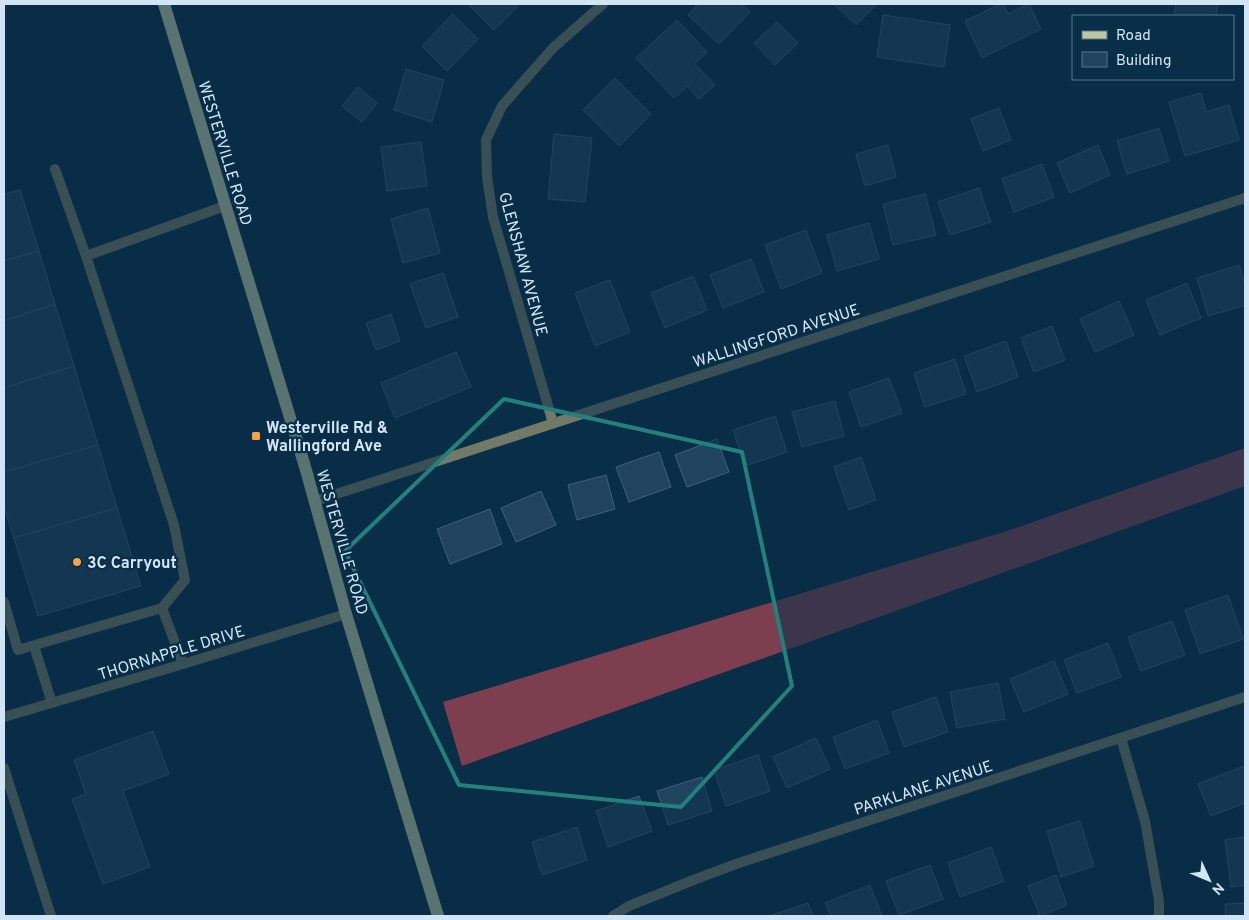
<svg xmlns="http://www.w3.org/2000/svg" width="1249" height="920" viewBox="0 0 1249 920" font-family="Overpass,sans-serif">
	<rect width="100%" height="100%" fill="#092e47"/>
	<path fill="#7d3f50" d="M1245 448V486L462 766 443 702 1010 530Z"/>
	<g fill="#20435e" stroke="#3e627e">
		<path d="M468 4H520L494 30Z"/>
		<path d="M698 4H741L750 12 719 44 688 15Z"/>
		<path d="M834 4H877L856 25Z"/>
		<path d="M1000 4H1003L1008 14 1029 4 1041 29 982 58 965 21Z"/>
		<path d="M1176 4H1218L1216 16H1174Z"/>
		<path d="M453 14 478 39 447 71 422 46Z"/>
		<path d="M883 15 950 25 944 67 877 57Z"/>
		<path d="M677 20 707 52 695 64 715 85 699 99 687 86 674 98 636 58Z"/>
		<path d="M777 22 798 43 775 65 754 43Z"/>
		<path d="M406 69 444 80 432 122 394 110Z"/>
		<path d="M615 78 651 114 619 146 583 110Z"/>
		<path d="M358 87 377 103 362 122 342 106Z"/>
		<path d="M1201 93 1206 112 1229 105 1239 140 1185 156 1169 102Z"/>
		<path d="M999 108 1011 140 983 151 971 119Z"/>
		<path d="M1159 128 1169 161 1127 174 1117 141Z"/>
		<path d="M554 134 592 138 585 202 548 199Z"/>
		<path d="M421 142 427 186 387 191 381 147Z"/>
		<path d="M888 145 896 177 865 186 856 154Z"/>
		<path d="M1098 145 1110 175 1070 193 1057 163Z"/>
		<path d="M1042 164 1054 197 1014 212 1002 179Z"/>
		<path d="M979 188 991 222 950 235 938 202Z"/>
		<path d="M20 190 39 251 4 261V194Z"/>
		<path d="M925 194 936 235 893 245 883 204Z"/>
		<path d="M428 208 440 253 403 263 391 219Z"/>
		<path d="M869 223 879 259 837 271 827 235Z"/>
		<path d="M806 230 822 273 781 289 765 245Z"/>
		<path d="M39 251 55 304 4 321V261Z"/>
		<path d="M751 259 764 292 723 308 710 275Z"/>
		<path d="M1239 265 1245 285V305L1208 316 1197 278Z"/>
		<path d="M443 273 458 317 426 328 410 284Z"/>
		<path d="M693 276 707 310 665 328 651 293Z"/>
		<path d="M610 280 630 332 595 346 575 293Z"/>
		<path d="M1187 283 1201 318 1160 335 1146 300Z"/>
		<path d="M1119 301 1134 335 1095 352 1080 319Z"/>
		<path d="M55 304 74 366 4 388V321Z"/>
		<path d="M391 314 400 341 376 350 366 323Z"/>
		<path d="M1052 326 1065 360 1034 372 1021 338Z"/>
		<path d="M1006 341 1018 377 977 392 964 356Z"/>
		<path d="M456 352 471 387 395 418 381 383Z"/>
		<path d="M955 359 966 394 925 407 914 373Z"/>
		<path d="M74 366 98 445 4 472V388Z"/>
		<path d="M889 378 902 413 861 427 849 392Z"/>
		<path d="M835 401 844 436 802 447 792 412Z"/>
		<path d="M775 416 787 452 745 466 733 430Z"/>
		<path d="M717 439 729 472 687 487 675 455Z"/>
		<path d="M98 445 117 508 14 538 4 507V472Z"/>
		<path d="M659 452 671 487 629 502 616 467Z"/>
		<path d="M861 457 876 500 849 510 834 467Z"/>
		<path d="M606 475 615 509 577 520 568 485Z"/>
		<path d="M541 491 556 525 516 542 501 508Z"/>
		<path d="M117 508 141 586 38 616 14 538Z"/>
		<path d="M490 509 502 544 450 564 437 529Z"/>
		<path d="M1228 595 1243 639 1200 654 1185 610Z"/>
		<path d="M1172 621 1185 655 1141 671 1128 637Z"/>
		<path d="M1108 643 1121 677 1077 693 1064 660Z"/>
		<path d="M1054 661 1068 694 1024 712 1010 679Z"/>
		<path d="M998 683 1005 719 957 728 950 692Z"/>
		<path d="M936 697 948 732 904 747 892 712Z"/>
		<path d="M877 720 889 753 845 769 833 737Z"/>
		<path d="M153 731 169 774 123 791 150 867 103 884 72 799 86 794 74 760Z"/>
		<path d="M816 738 830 769 787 788 773 757Z"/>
		<path d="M758 755 770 791 726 806 714 770Z"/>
		<path d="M1244 766 1245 770V803L1211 816 1198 784Z"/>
		<path d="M702 777 712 811 668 825 657 791Z"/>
		<path d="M639 796 652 831 608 847 596 811Z"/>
		<path d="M1080 821 1094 866 1061 877 1047 831Z"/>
		<path d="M577 827 587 860 542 875 532 842Z"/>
		<path d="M1245 837V885L1231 887 1225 840Z"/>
		<path d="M991 847 1004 881 960 897 948 863Z"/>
		<path d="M930 865 943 899 899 915 886 881Z"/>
		<path d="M1056 875 1067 905 1040 916 1028 886Z"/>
		<path d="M870 885 882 916H831L825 903Z"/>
		<path d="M808 903 813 916H769Z"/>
		<path d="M1245 903V916H1226L1225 904Z"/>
	</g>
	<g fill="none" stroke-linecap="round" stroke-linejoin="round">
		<g stroke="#727967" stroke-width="10">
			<path d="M55 169 86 256"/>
			<path d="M4 602 18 650 162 608 185 580 174 525 86 256 225 206"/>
			<path d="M162 608 183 664"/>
			<path d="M34 646 52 703"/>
			<path d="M4 768 51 916"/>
		</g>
		<g stroke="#727967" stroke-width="10">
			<path d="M553 423 493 217 487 177 486 140 502 106 553 48 603 4"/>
			<path d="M315 501 1245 198"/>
			<path d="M4 717 183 664 346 614"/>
			<path d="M1121 738 1145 821 1159 901V916"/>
			<path d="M613 916 629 906 696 879 736 864 1245 697"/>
		</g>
		<path stroke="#b9c7a2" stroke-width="12" d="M164 4 306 470 346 614 438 916"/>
	</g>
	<path d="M0 0H1249V920H0ZM504 399 742 452 792 686 681 807 459 785 345 551Z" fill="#092e47" fill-opacity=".55" fill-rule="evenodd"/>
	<path fill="none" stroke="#22817c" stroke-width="4" stroke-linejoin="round" d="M504 399 742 452 792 686 681 807 459 785 345 551Z"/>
	<g fill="#f6a248" stroke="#092e47" stroke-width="2">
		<rect x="251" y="431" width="10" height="10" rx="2.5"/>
		<circle cx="77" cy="562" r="5"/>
	</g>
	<g text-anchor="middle" stroke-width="4.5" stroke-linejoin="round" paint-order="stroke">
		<g font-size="16" fill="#d1e5f5" stroke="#092e47">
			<text transform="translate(226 153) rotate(73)" y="6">WESTERVILLE ROAD</text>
			<text transform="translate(524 264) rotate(75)" y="6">GLENSHAW AVENUE</text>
			<text transform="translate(776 335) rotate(-18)" y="6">WALLINGFORD AVENUE</text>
			<text transform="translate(343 542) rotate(74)" y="6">WESTERVILLE ROAD</text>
			<text transform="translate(171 652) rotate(-17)" y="6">THORNAPPLE DRIVE</text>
			<text transform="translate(923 787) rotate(-18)" y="6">PARKLANE AVENUE</text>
		</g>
		<g font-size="16" font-weight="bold" fill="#d1e5f5" stroke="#092e47" text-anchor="start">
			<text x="266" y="433">Westerville Rd &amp;<tspan x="266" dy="18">Wallingford Ave</tspan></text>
			<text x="87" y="568">3C Carryout</text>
		</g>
	</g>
	<rect width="1249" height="920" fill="none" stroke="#d1e5f5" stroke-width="10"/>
	<rect x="1072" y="15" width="162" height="65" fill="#092e47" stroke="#59778d"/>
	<rect x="1082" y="31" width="25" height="8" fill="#b9c7a2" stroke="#59778d"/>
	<text x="1116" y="40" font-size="15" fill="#d1e5f5">Road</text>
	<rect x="1082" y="52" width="25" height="15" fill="#20435e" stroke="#59778d"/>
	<text x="1116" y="65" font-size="15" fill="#d1e5f5">Building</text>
	<g transform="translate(1209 880) rotate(134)" stroke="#092e47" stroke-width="4" paint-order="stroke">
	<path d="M0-4L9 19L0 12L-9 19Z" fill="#d1e5f5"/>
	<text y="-8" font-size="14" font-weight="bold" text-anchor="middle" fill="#d1e5f5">N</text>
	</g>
</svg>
